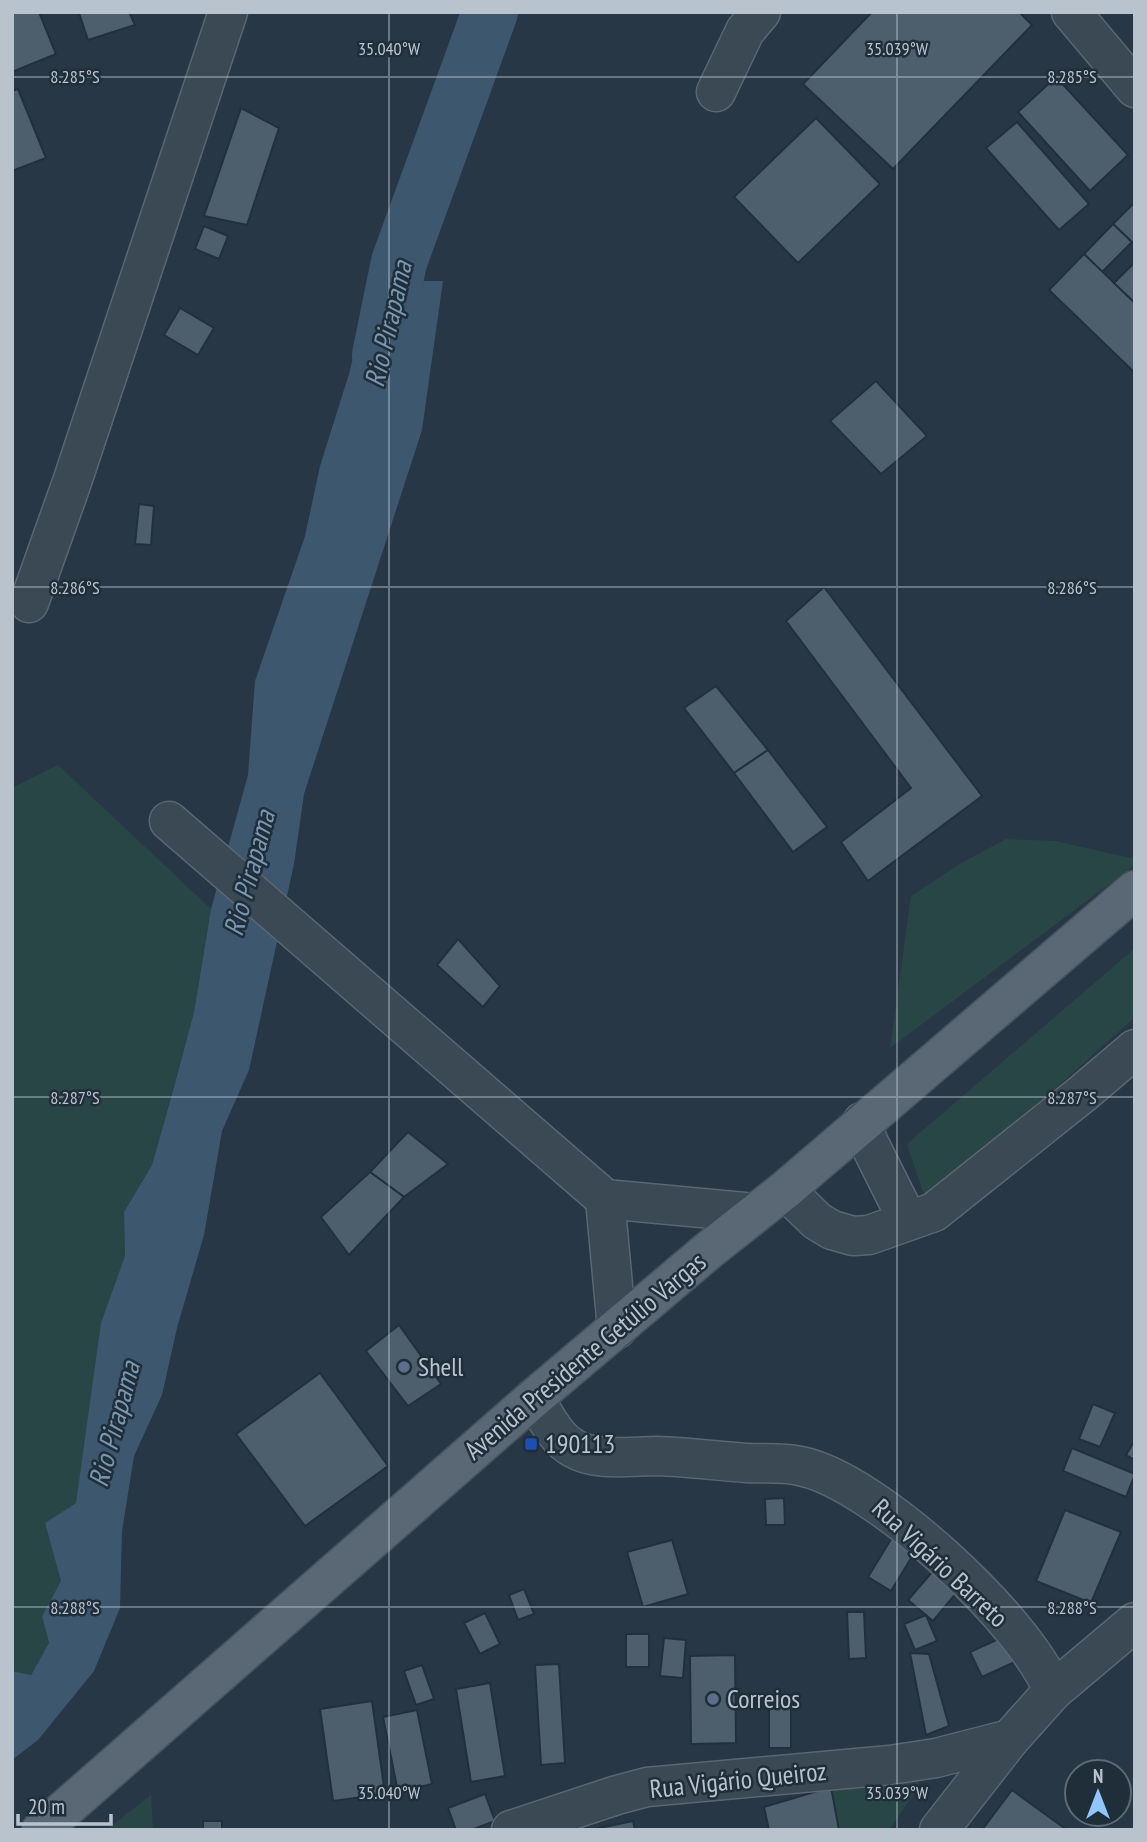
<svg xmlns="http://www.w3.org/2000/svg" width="1147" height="1842" viewBox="0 0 1147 1842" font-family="'PT Sans Narrow',sans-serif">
	<rect width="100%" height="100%" fill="#273745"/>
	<g fill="#294646">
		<path d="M58 765 211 909 194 1012 152 1165 124 1212 125 1256 94 1381 76 1503 45 1523 61 1581 42 1616 49 1643 31 1675 12 1671V788Z"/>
		<path d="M1006 839 1055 841 1135 859V865L890 1048 911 896 961 863Z"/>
		<path d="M1135 948V1017L1046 1097 1040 1148 955 1205 923 1192 907 1144Z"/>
		<path d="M919 1775V1786L889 1830H839L831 1787Z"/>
		<path d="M151 1795 153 1830H106Z"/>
	</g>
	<path fill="#3c576e" d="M372 281H443L422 430 304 794 294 864 249 1070 222 1131 204 1235 177 1328 162 1395 134 1456 122 1531 120 1608 94 1671 38 1740 12 1760V1671L31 1675 49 1643 42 1616 61 1581 45 1523 76 1503 101 1323 125 1256 124 1212 152 1165 172 1094 194 1012 211 909 248 775 255 681 305 536 320 466 349 374Z"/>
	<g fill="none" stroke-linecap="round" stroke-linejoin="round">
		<path stroke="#3c576e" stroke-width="56" d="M380 355 399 262 490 12"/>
	</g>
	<g fill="#4d5f6d" stroke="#22303c" stroke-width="2">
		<path d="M12 12H39L56 54 12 72Z"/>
		<path d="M129 12 135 25 88 40 79 13Z"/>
		<path d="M872 12H1019L1032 25 893 169 803 84Z"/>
		<path d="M1056 77 1128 155 1090 191 1018 112Z"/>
		<path d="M18 89 46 158 12 171V91Z"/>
		<path d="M241 108 279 128 247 225 204 216Z"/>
		<path d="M816 118 880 184 798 263 734 197Z"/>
		<path d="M1017 122 1089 204 1059 230 986 148Z"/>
		<path d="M1135 202V245L1113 224Z"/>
		<path d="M1113 224 1132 242 1102 272 1084 254Z"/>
		<path d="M204 226 228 236 219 259 195 249Z"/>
		<path d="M1084 254 1135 303V373L1049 290Z"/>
		<path d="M1135 262V303L1114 283Z"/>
		<path d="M180 308 214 328 198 355 164 335Z"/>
		<path d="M876 381 927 436 881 474 830 421Z"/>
		<path d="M139 504 154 506 151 545 135 544Z"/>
		<path d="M824 587 982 796 868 881 841 842 911 788 786 621Z"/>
		<path d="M716 686 768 750 734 773 684 708Z"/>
		<path d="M768 750 827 827 793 852 734 773Z"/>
		<path d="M458 939 500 986 483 1007 437 965Z"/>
		<path d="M408 1132 448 1164 404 1197 370 1172Z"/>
		<path d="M370 1172 404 1197 349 1255 321 1217Z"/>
		<path d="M399 1325 441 1384 408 1406 366 1351Z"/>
		<path d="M320 1373 388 1466 305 1526 236 1434Z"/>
		<path d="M1093 1404 1115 1413 1100 1447 1079 1439Z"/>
		<path d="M1135 1440V1460L1126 1455Z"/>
		<path d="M1072 1448 1135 1474 1126 1497 1063 1471Z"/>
		<path d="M784 1498 785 1525H766L765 1499Z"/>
		<path d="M1065 1510 1121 1532 1091 1603 1036 1581Z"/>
		<path d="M893 1536 916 1550 891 1591 868 1577Z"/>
		<path d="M672 1540 688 1594 643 1607 627 1552Z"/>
		<path d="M933 1571 958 1591 933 1621 908 1600Z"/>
		<path d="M524 1589 534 1614 518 1620 509 1595Z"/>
		<path d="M847 1612H864L866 1658 849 1659Z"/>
		<path d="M485 1613 500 1644 480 1654 464 1623Z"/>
		<path d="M926 1615 937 1641 915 1650 904 1624Z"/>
		<rect x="626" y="1634" width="23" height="33"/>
		<path d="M1005 1636 1017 1661 982 1677 970 1652Z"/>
		<path d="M664 1638 686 1640 683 1678 660 1676Z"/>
		<path d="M910 1653 929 1654 949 1726 926 1735Z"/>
		<path d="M735 1655 736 1743 691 1744 690 1656Z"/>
		<path d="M559 1664 565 1763 541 1765 535 1665Z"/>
		<path d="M422 1665 434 1699 416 1705 404 1671Z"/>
		<path d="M490 1683 505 1776 471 1782 456 1689Z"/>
		<rect x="769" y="1698" width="22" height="50"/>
		<path d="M372 1701 385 1794 333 1801 320 1709Z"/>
		<path d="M417 1710 432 1784 398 1792 383 1717Z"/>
		<path d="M1077 1773V1795L1067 1788Z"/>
		<path d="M831 1787 839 1830H769L764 1807Z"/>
		<path d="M1012 1790 1067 1830H982Z"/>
		<path d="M485 1794 495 1821 471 1830H456L448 1808Z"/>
		<rect x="203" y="1821" width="19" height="9"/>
		<path d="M633 1821 635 1830H590Z"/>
	</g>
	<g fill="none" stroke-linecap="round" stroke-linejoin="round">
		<defs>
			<g id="minor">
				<path d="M1071 12 1135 88"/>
				<path d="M716 92 745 31 761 12"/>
				<path d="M29 603 72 482 228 12"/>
				<path d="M169 821 605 1199 617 1329"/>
				<path d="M862 1122 868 1141 908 1221"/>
				<path d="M785 1190 817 1221 832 1230 853 1236 869 1235 934 1212 1082 1094 1135 1049"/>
				<path d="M605 1199 755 1213"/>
				<path d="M534 1398C545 1415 555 1438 573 1448 596 1462 631 1456 657 1456 687 1457 717 1461 747 1463 764 1464 783 1462 800 1466 874 1480 1026 1621 1053 1691"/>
				<path d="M511 1830 617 1795 647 1787 890 1765 936 1758 1010 1739"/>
				<path d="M939 1830 1010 1739 1053 1691 1135 1622"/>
			</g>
			<path id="major" d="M41 1830 534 1398 709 1250 785 1190 1135 890"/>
		</defs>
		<use href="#minor" stroke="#5a6672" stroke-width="41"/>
		<use href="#major" stroke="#45525e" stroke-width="41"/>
		<use href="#minor" stroke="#3b4954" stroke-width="38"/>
		<use href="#major" stroke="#596874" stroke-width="38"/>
	</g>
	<path fill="none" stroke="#b9c3ce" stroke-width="2" stroke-opacity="0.45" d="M389 12V1830M897 12V1830M12 77H1135M12 587H1135M12 1097H1135M12 1607H1135"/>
	<g fill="#5c6f8a" stroke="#202e3a" stroke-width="2.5">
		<circle cx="404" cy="1367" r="7"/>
		<circle cx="713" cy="1699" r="7"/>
	</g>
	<rect fill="#1a4fb4" stroke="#202e3a" stroke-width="2.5" x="524" y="1437" width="14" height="14" rx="3.5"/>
	<g text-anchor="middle" stroke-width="5" stroke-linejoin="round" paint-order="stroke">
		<g font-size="26" fill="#b9c3ce" stroke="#202e3a">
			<text transform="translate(585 1356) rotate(-40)" y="9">Avenida Presidente Getúlio Vargas</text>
			<text transform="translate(940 1563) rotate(43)" y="9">Rua Vigário Barreto</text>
			<text transform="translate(738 1780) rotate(-6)" y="9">Rua Vigário Queiroz</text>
		</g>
		<g font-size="26" fill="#b9c3ce" stroke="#202e3a" text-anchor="start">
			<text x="418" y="1376">Shell</text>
			<text x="545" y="1453">190113</text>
			<text x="727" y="1708">Correios</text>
		</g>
		<g font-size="28" font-style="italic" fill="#7897b1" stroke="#202e3a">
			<text transform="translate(388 324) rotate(-77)" y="10">Rio Pirapama</text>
			<text transform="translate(249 873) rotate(-75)" y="10">Rio Pirapama</text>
			<text transform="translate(114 1424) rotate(-75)" y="10">Rio Pirapama</text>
		</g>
	</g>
	<g font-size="18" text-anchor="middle" fill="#b9c3ce" stroke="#202e3a" stroke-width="5" stroke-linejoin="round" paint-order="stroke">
		<text x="389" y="55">35.040°W</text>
		<text x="897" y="55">35.039°W</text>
		<text x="75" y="83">8.285°S</text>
		<text x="1072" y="83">8.285°S</text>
		<text x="75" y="594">8.286°S</text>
		<text x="1072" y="594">8.286°S</text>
		<text x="75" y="1104">8.287°S</text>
		<text x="1072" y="1104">8.287°S</text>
		<text x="75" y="1614">8.288°S</text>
		<text x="1072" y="1614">8.288°S</text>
		<text x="389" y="1799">35.040°W</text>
		<text x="897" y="1799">35.039°W</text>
	</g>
	<rect width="1147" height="1842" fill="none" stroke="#b9c3ce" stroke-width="28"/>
	<g transform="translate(1098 1793)"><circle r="33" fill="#202e3a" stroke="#5d6a75" stroke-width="2"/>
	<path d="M0-5L12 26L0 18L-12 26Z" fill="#90c6fc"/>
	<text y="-10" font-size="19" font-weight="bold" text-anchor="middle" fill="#b9c3ce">N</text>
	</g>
	<path d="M18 1814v10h93v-10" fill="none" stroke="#b9c3ce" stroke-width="3.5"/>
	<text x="28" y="1814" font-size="21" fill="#b9c3ce" stroke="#202e3a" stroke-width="5" paint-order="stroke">20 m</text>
</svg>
